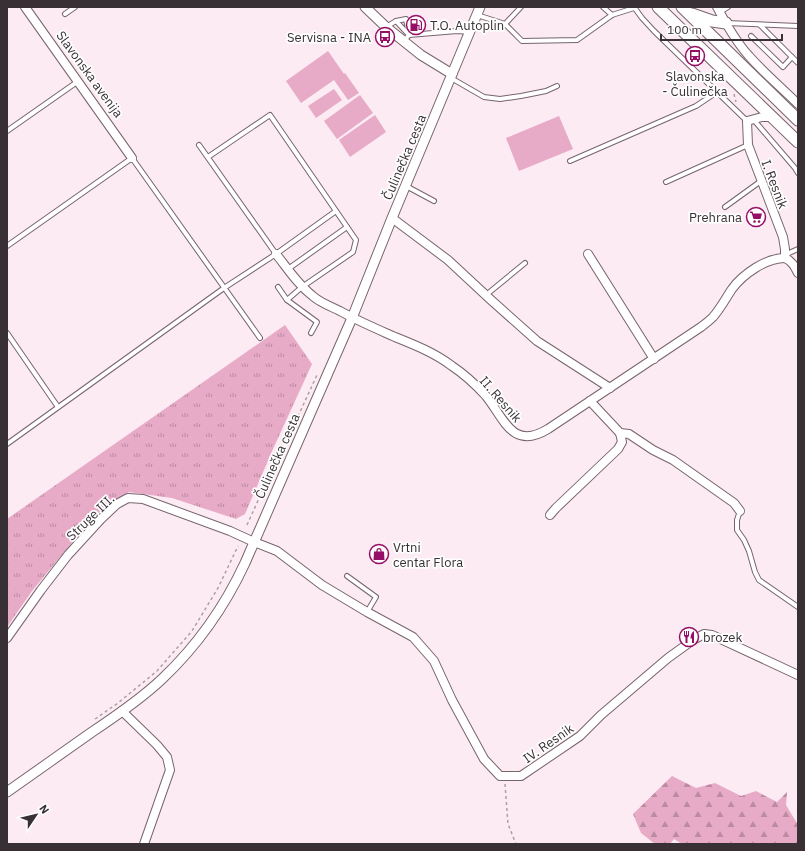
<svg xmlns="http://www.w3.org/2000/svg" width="805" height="851" viewBox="0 0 805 851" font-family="'IBM Plex Sans',sans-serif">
	<defs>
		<pattern id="grass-tufts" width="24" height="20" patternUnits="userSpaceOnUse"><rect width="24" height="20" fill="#e7aac7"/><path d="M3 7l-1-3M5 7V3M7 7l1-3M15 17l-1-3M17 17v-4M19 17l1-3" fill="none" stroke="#bc8ba2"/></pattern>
		<pattern id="forest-firs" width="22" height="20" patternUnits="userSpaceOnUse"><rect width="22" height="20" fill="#e7aac7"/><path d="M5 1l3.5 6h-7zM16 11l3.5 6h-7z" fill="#bc8ba2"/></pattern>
	</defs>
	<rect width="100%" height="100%" fill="#fcebf3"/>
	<path fill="url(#grass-tufts)" d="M285 325 312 364 273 449 245 514 236 519 172 498 129 492 94 516 32 591 7 627V519Z"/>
	<path fill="url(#forest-firs)" d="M672 776 696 788 715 783 741 796 756 791 777 802 787 792 786 805 798 825V844H682L674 839 670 844H655L641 833 633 814Z"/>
	<g fill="#e7aac7">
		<path d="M328 51 344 74 345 73 359 93 348 100 334 80 301 103 286 81Z"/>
		<path d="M334 89 342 100 316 118 308 106Z"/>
		<path d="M360 95 373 113 337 139 324 121Z"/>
		<path d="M375 115 386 132 350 157 339 140Z"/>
		<path d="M559 116 573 149 519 171 506 138Z"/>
	</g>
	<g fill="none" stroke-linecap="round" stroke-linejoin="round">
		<defs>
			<g id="service">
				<path d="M603 7 612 15"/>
				<path d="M634 7 642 18 654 31 747 121"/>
				<path d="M720 12 728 7"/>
				<path d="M65 14 75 7"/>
				<path d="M477 15 505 24 522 41 577 40 612 15 634 8"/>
				<path d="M396 21 406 19 409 35"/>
				<path d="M726 23 798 26"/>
				<path d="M505 24 521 7"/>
				<path d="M760 25 798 63"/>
				<path d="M386 27 396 21 409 35"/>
				<path d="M751 36 783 67 792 57"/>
				<path d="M404 41 409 35 457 31 470 32"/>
				<path d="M451 78 484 97 500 99 521 96 546 91 557 86"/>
				<path d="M753 119 795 168 798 173"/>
				<path d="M7 131 77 82"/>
				<path d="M199 145 276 254"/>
				<path d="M208 157 270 115 356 240 353 252 302 287 287 300"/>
				<path d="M570 161 696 106 717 92"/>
				<path d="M666 182 748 145"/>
				<path d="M406 186 434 201"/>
				<path d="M725 207 761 181"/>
				<path d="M7 246 132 158 260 338"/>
				<path d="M785 257 789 253 798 249"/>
				<path d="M288 269 347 227"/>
				<path d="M278 287 287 300 317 322 311 333"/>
				<path d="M486 295 525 263"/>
				<path d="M7 333 58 407"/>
				<path d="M7 444 224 288 276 254 336 211"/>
				<path d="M740 511 737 520V530L744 540 749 551 755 572 759 580 798 607"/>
				<path d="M347 576 376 597 367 612"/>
			</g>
			<g id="minor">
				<path d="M25 7 132 158"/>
				<path d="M717 7C726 24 736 42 749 56 764 73 782 88 798 104"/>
				<path d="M772 117H762L747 121 748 145 783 237 785 249V258"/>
				<path d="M392 218 448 260 491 300 537 341 610 388"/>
				<path d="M276 254C288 269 298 285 314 297 321 303 332 307 340 311 358 321 377 329 395 337 415 345 435 353 452 366 464 374 476 385 486 396 504 418 512 451 548 429L701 327C705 324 709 321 713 317 720 309 726 298 732 289 743 274 766 258 785 258"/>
				<path d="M588 254 654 359"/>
				<path d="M785 258C792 261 795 267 798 273"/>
				<path d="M590 401 620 433 629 434 653 450 673 460 734 503 740 511"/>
				<path d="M550 515 556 508 618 449 622 442 620 433"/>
				<path d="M7 638 41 590 68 555 101 519 117 504 128 498 143 499 230 531 254 542 277 551 322 585 367 612 413 637 434 661 452 700 484 759 500 776H521L580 736 601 715 668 658 693 640 704 634 712 635 798 675"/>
				<path d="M122 711 157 745 167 757 170 770 144 844"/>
			</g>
			<g id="tertiary">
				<path d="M365 7 386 27 421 55 452 74"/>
				<path d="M7 792C35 772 64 752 92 732 116 716 141 699 162 679 197 646 225 606 245 563L352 318 392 218 480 7"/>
			</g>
			<g id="secondary">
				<path d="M658 7 798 142"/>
				<path d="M682 7 798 120"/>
				<path d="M692 14 712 21 726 23"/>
			</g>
		</defs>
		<use href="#service" stroke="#77646d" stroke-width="6"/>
		<use href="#minor" stroke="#77646d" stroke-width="10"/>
		<use href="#tertiary" stroke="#77646d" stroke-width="11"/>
		<use href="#secondary" stroke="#77646d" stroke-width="13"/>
		<g stroke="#ad9fa6" stroke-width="1.5" stroke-dasharray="3 3" stroke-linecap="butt">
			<path d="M734 94 736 102"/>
			<path d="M247 525 287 436 300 412 317 375"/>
			<path d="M95 719 118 703 157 671 192 631 218 588 238 546"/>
			<path d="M505 784 508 824 516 844"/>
		</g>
		<use href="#service" stroke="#fff" stroke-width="4"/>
		<use href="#minor" stroke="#fff" stroke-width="8"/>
		<use href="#tertiary" stroke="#fff" stroke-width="9"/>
		<use href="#secondary" stroke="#fff" stroke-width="11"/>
	</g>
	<defs>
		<symbol id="fuel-ring" viewBox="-11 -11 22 22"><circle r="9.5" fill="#fefefe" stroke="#960f66" stroke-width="1.5"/><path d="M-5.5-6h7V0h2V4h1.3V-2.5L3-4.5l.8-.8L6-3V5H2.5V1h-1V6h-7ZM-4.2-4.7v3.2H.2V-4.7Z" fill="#960f66"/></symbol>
		<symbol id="bus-ring" viewBox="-11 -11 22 22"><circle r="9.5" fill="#fefefe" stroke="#960f66" stroke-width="1.5"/><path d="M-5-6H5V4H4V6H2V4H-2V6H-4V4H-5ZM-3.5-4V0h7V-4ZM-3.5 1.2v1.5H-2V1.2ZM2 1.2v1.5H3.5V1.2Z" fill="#960f66"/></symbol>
		<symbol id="supermarket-ring" viewBox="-11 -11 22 22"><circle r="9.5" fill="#fefefe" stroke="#960f66" stroke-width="1.5"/><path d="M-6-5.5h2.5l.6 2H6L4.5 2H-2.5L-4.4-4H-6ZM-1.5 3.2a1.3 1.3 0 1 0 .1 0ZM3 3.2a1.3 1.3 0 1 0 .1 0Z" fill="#960f66"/></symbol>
		<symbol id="shop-ring" viewBox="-11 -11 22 22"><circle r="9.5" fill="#fefefe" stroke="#960f66" stroke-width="1.5"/><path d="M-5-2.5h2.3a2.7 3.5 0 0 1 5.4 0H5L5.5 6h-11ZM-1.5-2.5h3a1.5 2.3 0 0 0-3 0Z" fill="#960f66"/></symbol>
		<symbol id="restaurant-ring" viewBox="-11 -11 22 22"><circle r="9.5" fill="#fefefe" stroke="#960f66" stroke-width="1.5"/><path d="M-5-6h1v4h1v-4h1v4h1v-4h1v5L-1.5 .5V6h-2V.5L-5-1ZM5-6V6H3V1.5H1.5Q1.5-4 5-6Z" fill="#960f66"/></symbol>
	</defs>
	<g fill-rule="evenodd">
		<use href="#fuel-ring" x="405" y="14" width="22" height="22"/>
		<use href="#bus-ring" x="374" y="26" width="22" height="22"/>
		<use href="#bus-ring" x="684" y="45" width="22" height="22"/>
		<use href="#supermarket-ring" x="745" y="206" width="22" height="22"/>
		<use href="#shop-ring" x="368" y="543" width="22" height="22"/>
		<use href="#restaurant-ring" x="678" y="626" width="22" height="22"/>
	</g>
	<g text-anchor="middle" stroke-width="3.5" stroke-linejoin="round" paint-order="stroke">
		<g font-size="13" fill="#383034" stroke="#fefefe" text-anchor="start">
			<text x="430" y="30">T.O. Autoplin</text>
			<text x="371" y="42" text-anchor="end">Servisna - INA</text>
			<text x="695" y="81" text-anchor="middle">Slavonska<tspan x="695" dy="15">- Čulinečka</tspan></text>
			<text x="742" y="222" text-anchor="end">Prehrana</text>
			<text x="393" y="552">Vrtni<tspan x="393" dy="15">centar Flora</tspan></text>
			<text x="703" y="642">brozek</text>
		</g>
		<g font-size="13" fill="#383034" stroke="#fefefe">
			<text transform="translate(90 74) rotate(54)" y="5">Slavonska avenija</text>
			<text transform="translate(404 157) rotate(-67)" y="5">Čulinečka cesta</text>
			<text transform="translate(775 184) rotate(69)" y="5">I. Resnik</text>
			<text transform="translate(501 399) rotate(49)" y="5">II. Resnik</text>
			<text transform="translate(277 456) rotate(-66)" y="5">Čulinečka cesta</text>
			<text transform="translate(90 517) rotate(-44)" y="5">Struge III.</text>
			<text transform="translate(548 743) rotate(-35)" y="5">IV. Resnik</text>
		</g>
	</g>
	<rect width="805" height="851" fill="none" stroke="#383034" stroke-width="16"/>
	<g transform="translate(36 815) rotate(55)" stroke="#fefefe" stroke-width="3" paint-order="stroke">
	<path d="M0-3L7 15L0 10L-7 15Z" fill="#383034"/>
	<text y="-6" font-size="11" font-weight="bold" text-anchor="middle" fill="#383034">N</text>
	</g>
	<path d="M661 34v6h121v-6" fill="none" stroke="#383034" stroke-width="2"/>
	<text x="667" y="34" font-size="12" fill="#383034" stroke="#fefefe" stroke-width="3" paint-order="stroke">100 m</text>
</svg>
